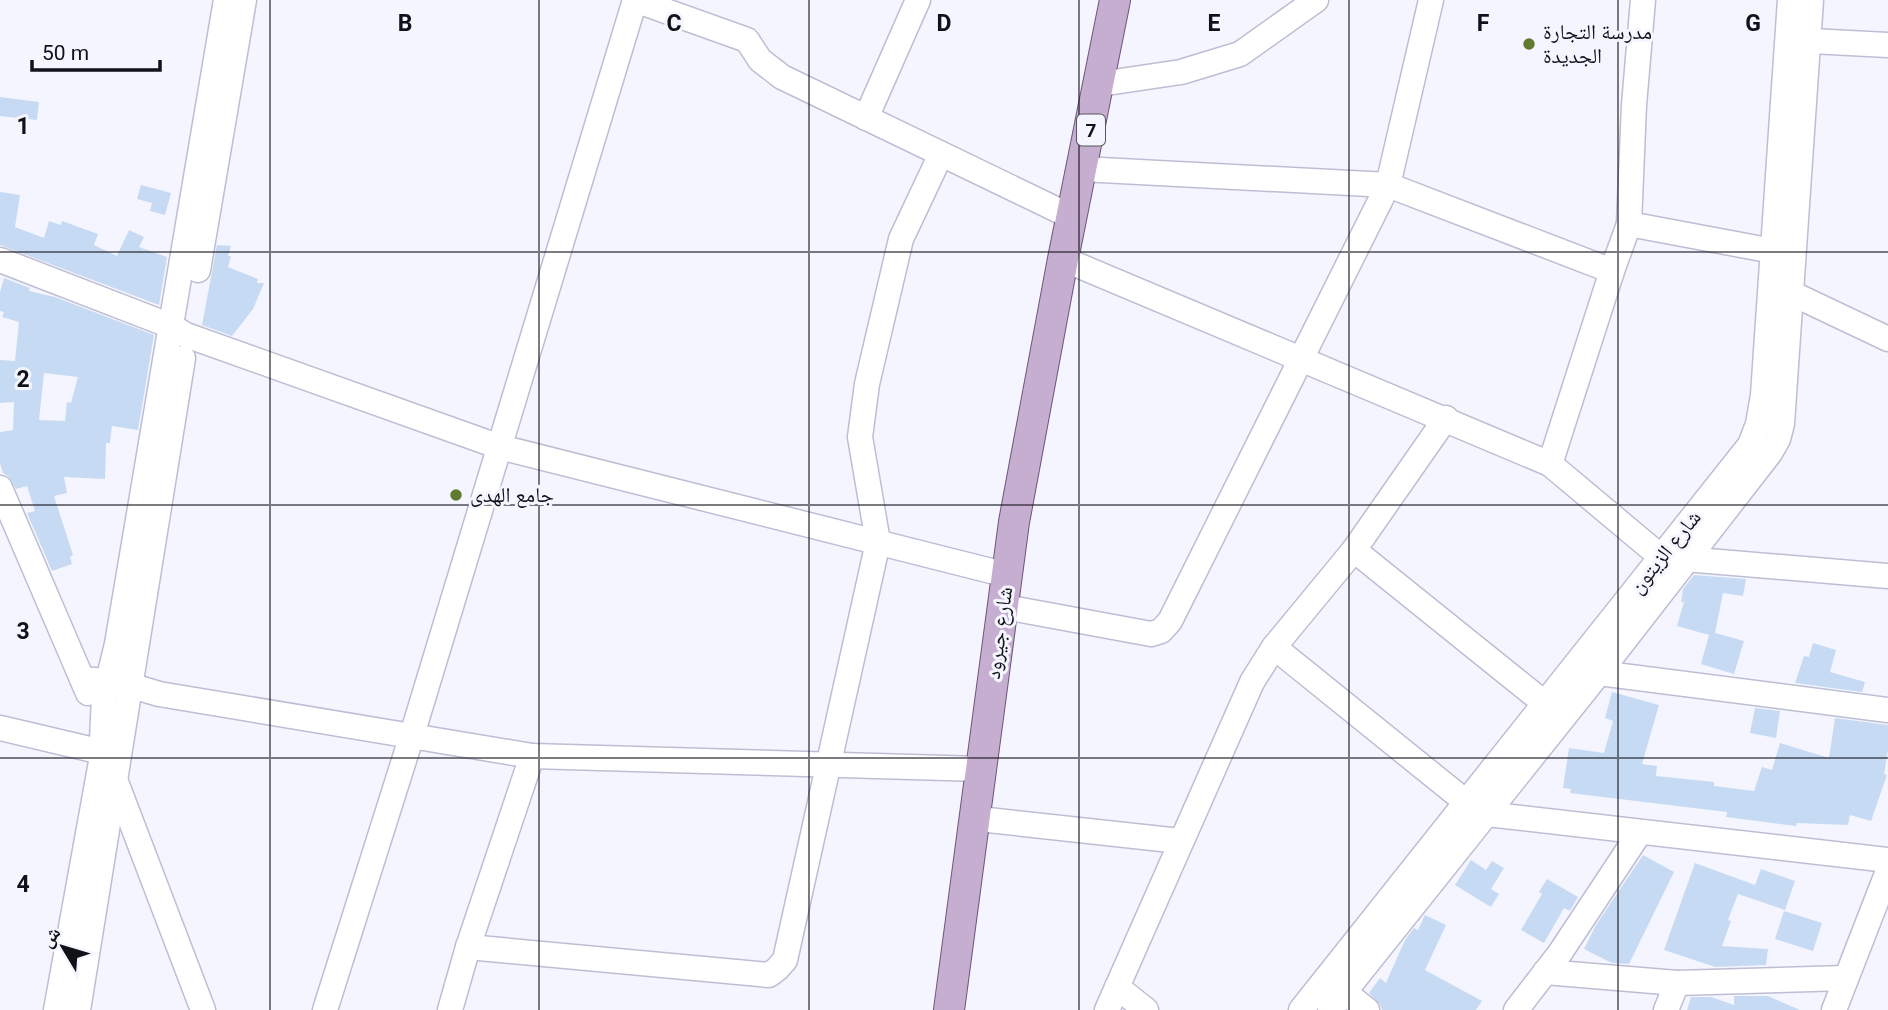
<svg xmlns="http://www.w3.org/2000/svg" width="1888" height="1010" viewBox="0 0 1888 1010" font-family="Roboto,'Noto Naskh Arabic',sans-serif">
	<rect width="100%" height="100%" fill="#f4f5fe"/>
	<g fill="#c6dbf3" fill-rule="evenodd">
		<path d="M0 97 39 102 37 120 0 116Z"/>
		<path d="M141 185 171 193 165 215 150 211 152 203 137 199Z"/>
		<path d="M0 192 20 195 15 227 44 238 49 221 61 225 62 221 98 234 94 245 117 256 129 230 144 237 139 247 167 257 159 305 0 245Z"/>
		<path d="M217 245 231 246 228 256H231L228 267 258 279 257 283H264L253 309 232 336 202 325Z"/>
		<path d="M4 278 30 288 29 291 55 297 154 335 138 430 112 426 110 443H106L105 479 64 477 67 493 54 496 73 555 70 557 72 564 52 571 27 513 35 511 27 486 16 489 9 477 3 473 0 464V432L13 430 14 402 0 403V360L15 361 19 322 2 317 4 312 0 311V292ZM44 373 78 377 71 403 67 402 65 421 39 420Z"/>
		<path d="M1694 575 1746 579 1743 596 1723 593 1715 633 1744 641 1734 674 1701 664 1709 635 1677 626 1684 602H1681L1683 589Z"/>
		<path d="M1813 643 1836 650 1830 672 1865 682 1862 692 1795 683 1804 656 1809 657Z"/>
		<path d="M1612 692 1659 705 1642 764 1657 766 1656 776 1714 782V786L1754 791 1762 767 1772 770 1780 743 1829 758 1835 718 1888 725V750L1884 774 1887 775 1871 821 1850 815 1848 825 1797 823 1796 826 1726 817 1727 812 1570 793 1571 789 1563 788 1569 748 1604 753 1613 721 1605 718Z"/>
		<path d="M1755 708 1780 711 1776 738 1750 733Z"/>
		<path d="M1643 855 1674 872 1629 964 1612 963 1584 949 1596 925Z"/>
		<path d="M1471 860 1486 870 1492 861 1504 868 1491 889 1499 894 1491 907 1455 885Z"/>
		<path d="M1695 863 1755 885 1761 869 1795 881 1785 910 1738 894 1728 920 1731 921 1722 946 1768 949 1766 965 1715 967 1664 950Z"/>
		<path d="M1547 879 1578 897 1570 911 1564 908 1544 943 1521 930 1542 894 1539 892Z"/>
		<path d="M1784 911 1822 923 1813 951 1775 939Z"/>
		<path d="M1425 915 1446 925 1425 970 1482 1001 1476 1010H1382L1380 1004 1369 993 1380 978 1386 983 1405 940 1414 928 1418 930Z"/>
		<path d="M1734 996H1768L1800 1010H1687L1691 997H1711L1734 1005Z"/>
	</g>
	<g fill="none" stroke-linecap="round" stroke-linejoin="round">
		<defs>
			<g id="minor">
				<path d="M635 0 747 40 760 60 782 77 1072 217"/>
				<path d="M1792 40 1888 45"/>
				<path d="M1100 84 1181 72 1240 54 1316 0"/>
				<path d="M866 118 918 0"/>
				<path d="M1082 169 1388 185 1612 271"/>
				<path d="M1629 224 1773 251"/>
				<path d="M1063 259 1550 464 1661 557 1888 576"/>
				<path d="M0 260 171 326 186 335 500 447 1007 575"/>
				<path d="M198 270 244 0"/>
				<path d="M1791 293 1888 339"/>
				<path d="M1550 464 1612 271 1629 224 1634 105 1643 0"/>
				<path d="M0 488 88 693"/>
				<path d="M1354 550 1543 702"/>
				<path d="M1016 609 1151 634 1161 631 1170 621 1388 185 1431 0"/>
				<path d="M1274 647 1466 802 1487 814 1888 860"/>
				<path d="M1599 673 1888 710"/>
				<path d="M82 679 119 682 159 694 532 756 981 769"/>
				<path d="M0 728 102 752"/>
				<path d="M116 782 203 1010"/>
				<path d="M988 820 1180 841"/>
				<path d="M468 947 769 975 777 969 785 960 878 542 860 437 867 384 901 239 941 154"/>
				<path d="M1545 972 1677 983 1846 978"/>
				<path d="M1117 987 1146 1010"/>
				<path d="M1344 992 1367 1010"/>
				<path d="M56 1010 101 762 104 697 117 644 226 0"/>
				<path d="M78 1010 183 358"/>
				<path d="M325 1010 412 735 635 0"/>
				<path d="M450 1010 468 947 532 756"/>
				<path d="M1107 1010 1252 682 1274 647 1354 550 1446 418"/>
				<path d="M1301 1010 1750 445 1758 424 1763 395 1790 0"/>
				<path d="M1330 1010 1599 673 1770 453 1778 439 1782 424 1811 0"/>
				<path d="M1516 1010 1560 953 1640 832"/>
				<path d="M1666 1010 1677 983"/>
				<path d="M1834 1010 1888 871"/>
			</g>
			<path id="major" d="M949 1010 1014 522 1063 259 1115 0"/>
		</defs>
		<use href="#minor" stroke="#bdbed4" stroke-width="27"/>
		<use href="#major" stroke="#6e547d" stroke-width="32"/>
		<use href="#minor" stroke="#fff" stroke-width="24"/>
		<use href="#major" stroke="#c6aed1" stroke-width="30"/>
	</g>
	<path fill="none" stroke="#111118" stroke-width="2" stroke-opacity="0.55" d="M270 0V1010M539 0V1010M809 0V1010M1079 0V1010M1349 0V1010M1618 0V1010M0 252H1888M0 505H1888M0 758H1888"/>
	<g fill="#607b2f" stroke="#f4f5fe" stroke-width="2.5">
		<circle cx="1529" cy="44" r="7"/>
		<circle cx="456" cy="495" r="7"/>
	</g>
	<g text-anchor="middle" stroke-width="6" stroke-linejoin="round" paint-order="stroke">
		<rect fill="#f4f5fe" stroke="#55555d" stroke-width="2" x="1077" y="114.5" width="28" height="31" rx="5"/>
		<g font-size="19" font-weight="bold" fill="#111118">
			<text x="1091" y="137">7</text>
		</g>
		<g font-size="21" fill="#111118" stroke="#f4f5fe" text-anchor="start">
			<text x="1543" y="39">مدرسة التجارة<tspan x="1543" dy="24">الجديدة</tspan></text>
			<text x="470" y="502">جامع الهدى</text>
		</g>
		<g font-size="21" fill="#111118" stroke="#f4f5fe">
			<text transform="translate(1665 552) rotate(-51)" y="7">شارع الزيتون</text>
			<text transform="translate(999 633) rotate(-82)" y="7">شارع جيرود</text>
		</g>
	</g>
	<g font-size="23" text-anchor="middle" font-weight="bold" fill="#111118" stroke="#f4f5fe" stroke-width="6" stroke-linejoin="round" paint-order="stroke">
		<text x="405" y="31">B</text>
		<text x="674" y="31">C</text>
		<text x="944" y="31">D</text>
		<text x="1214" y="31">E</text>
		<text x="1483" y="31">F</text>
		<text x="1753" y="31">G</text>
		<text x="23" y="134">1</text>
		<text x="23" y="387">2</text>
		<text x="23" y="639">3</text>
		<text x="23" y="892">4</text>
	</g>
	<g transform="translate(63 947) rotate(308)" stroke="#f4f5fe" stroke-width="5" paint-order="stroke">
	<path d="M0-5L12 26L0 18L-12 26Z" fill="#111118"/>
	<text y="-10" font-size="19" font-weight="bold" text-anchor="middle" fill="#111118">ش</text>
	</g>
	<path d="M32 60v10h128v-10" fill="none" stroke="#111118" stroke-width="3.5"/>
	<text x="42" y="60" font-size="21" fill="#111118" stroke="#f4f5fe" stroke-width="5" paint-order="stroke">50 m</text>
</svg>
